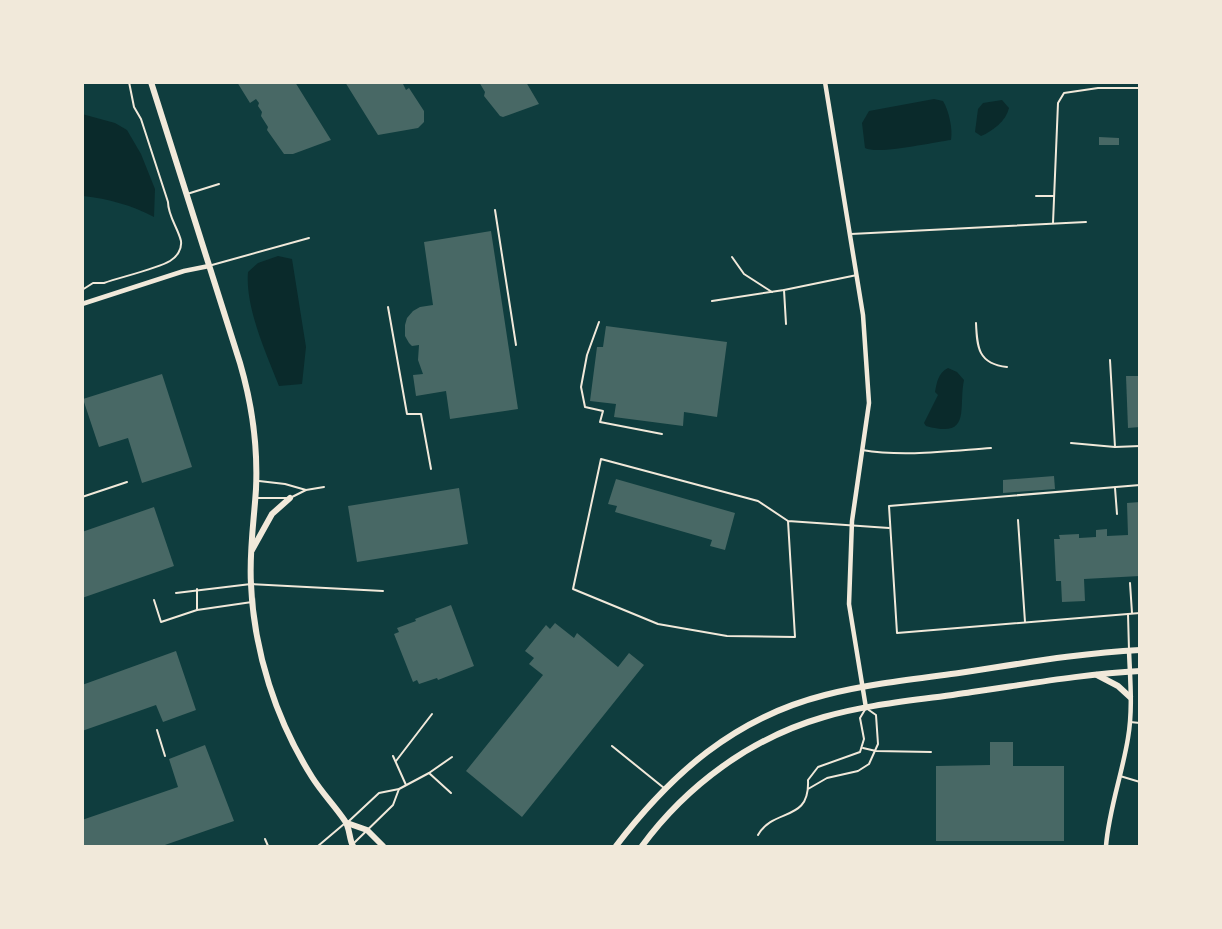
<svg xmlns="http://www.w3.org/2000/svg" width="1222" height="929" viewBox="0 0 1222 929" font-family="Quicksand,sans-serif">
	<rect width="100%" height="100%" fill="#0f3d3e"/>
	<g fill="#0a2a2b">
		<path d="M934 99 943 101C949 111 953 129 951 140 934 142 878 155 865 148L862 123 869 111Z"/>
		<path d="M1002 100 1009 108C1006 121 993 131 981 136L975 132 978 109 983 103Z"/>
		<path d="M82 114 115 123 127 130 141 154 155 189 154 217C131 205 109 199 83 196Z"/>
		<path d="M278 256 292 259 306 347 302 384 279 386C266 353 245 307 248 272L258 263Z"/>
		<path d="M948 368 957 372 964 380C958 409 972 439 926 426L924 423 938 395 935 392C937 382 938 373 948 368Z"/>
	</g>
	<g fill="#486865">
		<path d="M237 82H295L331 140 293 154H284L267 130 268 127 261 116 262 112 258 106 259 103 256 99 250 103Z"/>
		<path d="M345 82H402L406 90 409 88 424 111V122L418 128 378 135Z"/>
		<path d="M479 82H526L539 104 503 117 500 116 484 96 485 92Z"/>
		<path d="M1099 137 1119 138V145H1099Z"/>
		<path d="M491 231 518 409 450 419 446 391 416 396 413 375 423 374 418 360 419 345 412 346 409 343 405 336V325L407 318 413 311 420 307 433 305 424 242Z"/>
		<path d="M606 326 727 342 717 417 684 412 683 426 614 417 616 404 590 401 597 347H603Z"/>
		<path d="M162 374 192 467 142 483 128 438 99 447 83 399Z"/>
		<path d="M1126 376H1140V427L1128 428Z"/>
		<path d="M1054 476 1055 489 1003 493V480Z"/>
		<path d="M616 479 735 513 725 550 710 546 712 540 615 512 617 506 608 504Z"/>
		<path d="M459 488 468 544 357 562 348 506Z"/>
		<path d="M1140 502V576L1084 579 1085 601 1062 602 1061 581H1056L1054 539H1060L1059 535 1079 534V538L1096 537V530L1107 529V536L1128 535 1127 503Z"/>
		<path d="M154 507 174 566 82 598V532Z"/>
		<path d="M451 605 474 666 438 680 437 678 419 684 417 680 413 682 394 634 399 632 397 628 416 621 415 619Z"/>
		<path d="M555 623 574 638 577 633 618 667 629 653 644 665 522 817 466 771 543 675 529 664 534 658 525 651 546 625 550 629Z"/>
		<path d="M176 651 196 710 163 722 156 705 82 731V685Z"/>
		<path d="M990 742H1013V766H1064V841H936V766L990 765Z"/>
		<path d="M205 745 234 821 162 846H82V820L178 787 169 759Z"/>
	</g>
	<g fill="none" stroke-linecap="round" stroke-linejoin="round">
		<path stroke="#f1e9da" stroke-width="2" d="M82 290 93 283H104C121 277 156 269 170 261 177 257 182 249 181 241 178 228 168 216 168 202L141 119 134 107 129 82"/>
		<g stroke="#f1e9da" stroke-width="2">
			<path d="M187 194 219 184"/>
			<path d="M1036 196H1054"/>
			<path d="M495 210 516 345"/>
			<path d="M1053 223 1058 103 1064 93 1098 88H1140"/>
			<path d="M851 234 1086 222"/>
			<path d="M732 257 744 274 772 292"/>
			<path d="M212 265 309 238"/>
			<path d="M784 290 786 324"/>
			<path d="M712 301 784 290 857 275"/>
			<path d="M388 307 407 414H421L431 469"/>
			<path d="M599 322 587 355 581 387 585 407 603 411 600 422 662 434"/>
			<path d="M976 323C977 347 978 364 1007 367"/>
			<path d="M1110 360 1115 447"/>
			<path d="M1071 443 1115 447 1140 446"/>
			<path d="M862 450C903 457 949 451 991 448"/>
			<path d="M259 481 285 484 306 490"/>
			<path d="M1140 485 889 506 897 633 1140 613"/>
			<path d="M1115 488 1117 514"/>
			<path d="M82 497 127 482"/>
			<path d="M257 498H290L306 490 324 487"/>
			<path d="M1018 520 1025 622"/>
			<path d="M788 521 758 501 601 459 573 589 658 624 727 636 795 637 788 521 889 528"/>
			<path d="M1130 583 1132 613"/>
			<path d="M197 589V610"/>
			<path d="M176 593 251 584 383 591"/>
			<path d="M154 600 161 622 197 610 252 602"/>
			<path d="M1128 614 1129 650"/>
			<path d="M1130 722 1140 723"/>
			<path d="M157 730 165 756"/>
			<path d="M612 746 664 788"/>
			<path d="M863 748 876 751 931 752"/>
			<path d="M393 756 406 785"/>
			<path d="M396 761 432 714"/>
			<path d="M429 773 451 793"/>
			<path d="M1120 776 1140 782"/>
			<path d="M349 821 379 793 399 789 429 773 452 757"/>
			<path d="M758 835C774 807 810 823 808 780L818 767 860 752 864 739 860 718 866 708 876 715 878 744 869 764 858 771 827 778 808 789"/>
			<path d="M265 839 268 846"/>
			<path d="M353 844 393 805 399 789"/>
			<path d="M318 846 344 824"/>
		</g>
		<g stroke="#f1e9da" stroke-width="4.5">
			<path d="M825 82 863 315 869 403 852 521 849 604 866 708"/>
			<path d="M82 304 184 271 209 266"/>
			<path d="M1106 846C1109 809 1122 775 1128 738 1133 709 1130 679 1129 650"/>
		</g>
		<g stroke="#f1e9da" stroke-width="6">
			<path d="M151 82 240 363C252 404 258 446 256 489 254 521 249 552 251 584 254 652 276 720 312 777 322 793 335 806 345 821 350 828 349 839 353 846"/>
			<path d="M252 550 272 514 290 498"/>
			<path d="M1097 675 1118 686 1130 697"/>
			<path d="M347 823 367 830 383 846"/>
			<path d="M616 846C671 774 734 718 825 695 869 684 914 679 959 673 1019 664 1079 653 1140 650"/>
			<path d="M642 846C687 785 751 738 824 717 872 703 923 700 972 692 1028 684 1084 674 1140 671"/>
		</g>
	</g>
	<rect width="1222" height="929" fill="none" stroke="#f1e9da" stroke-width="168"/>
</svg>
